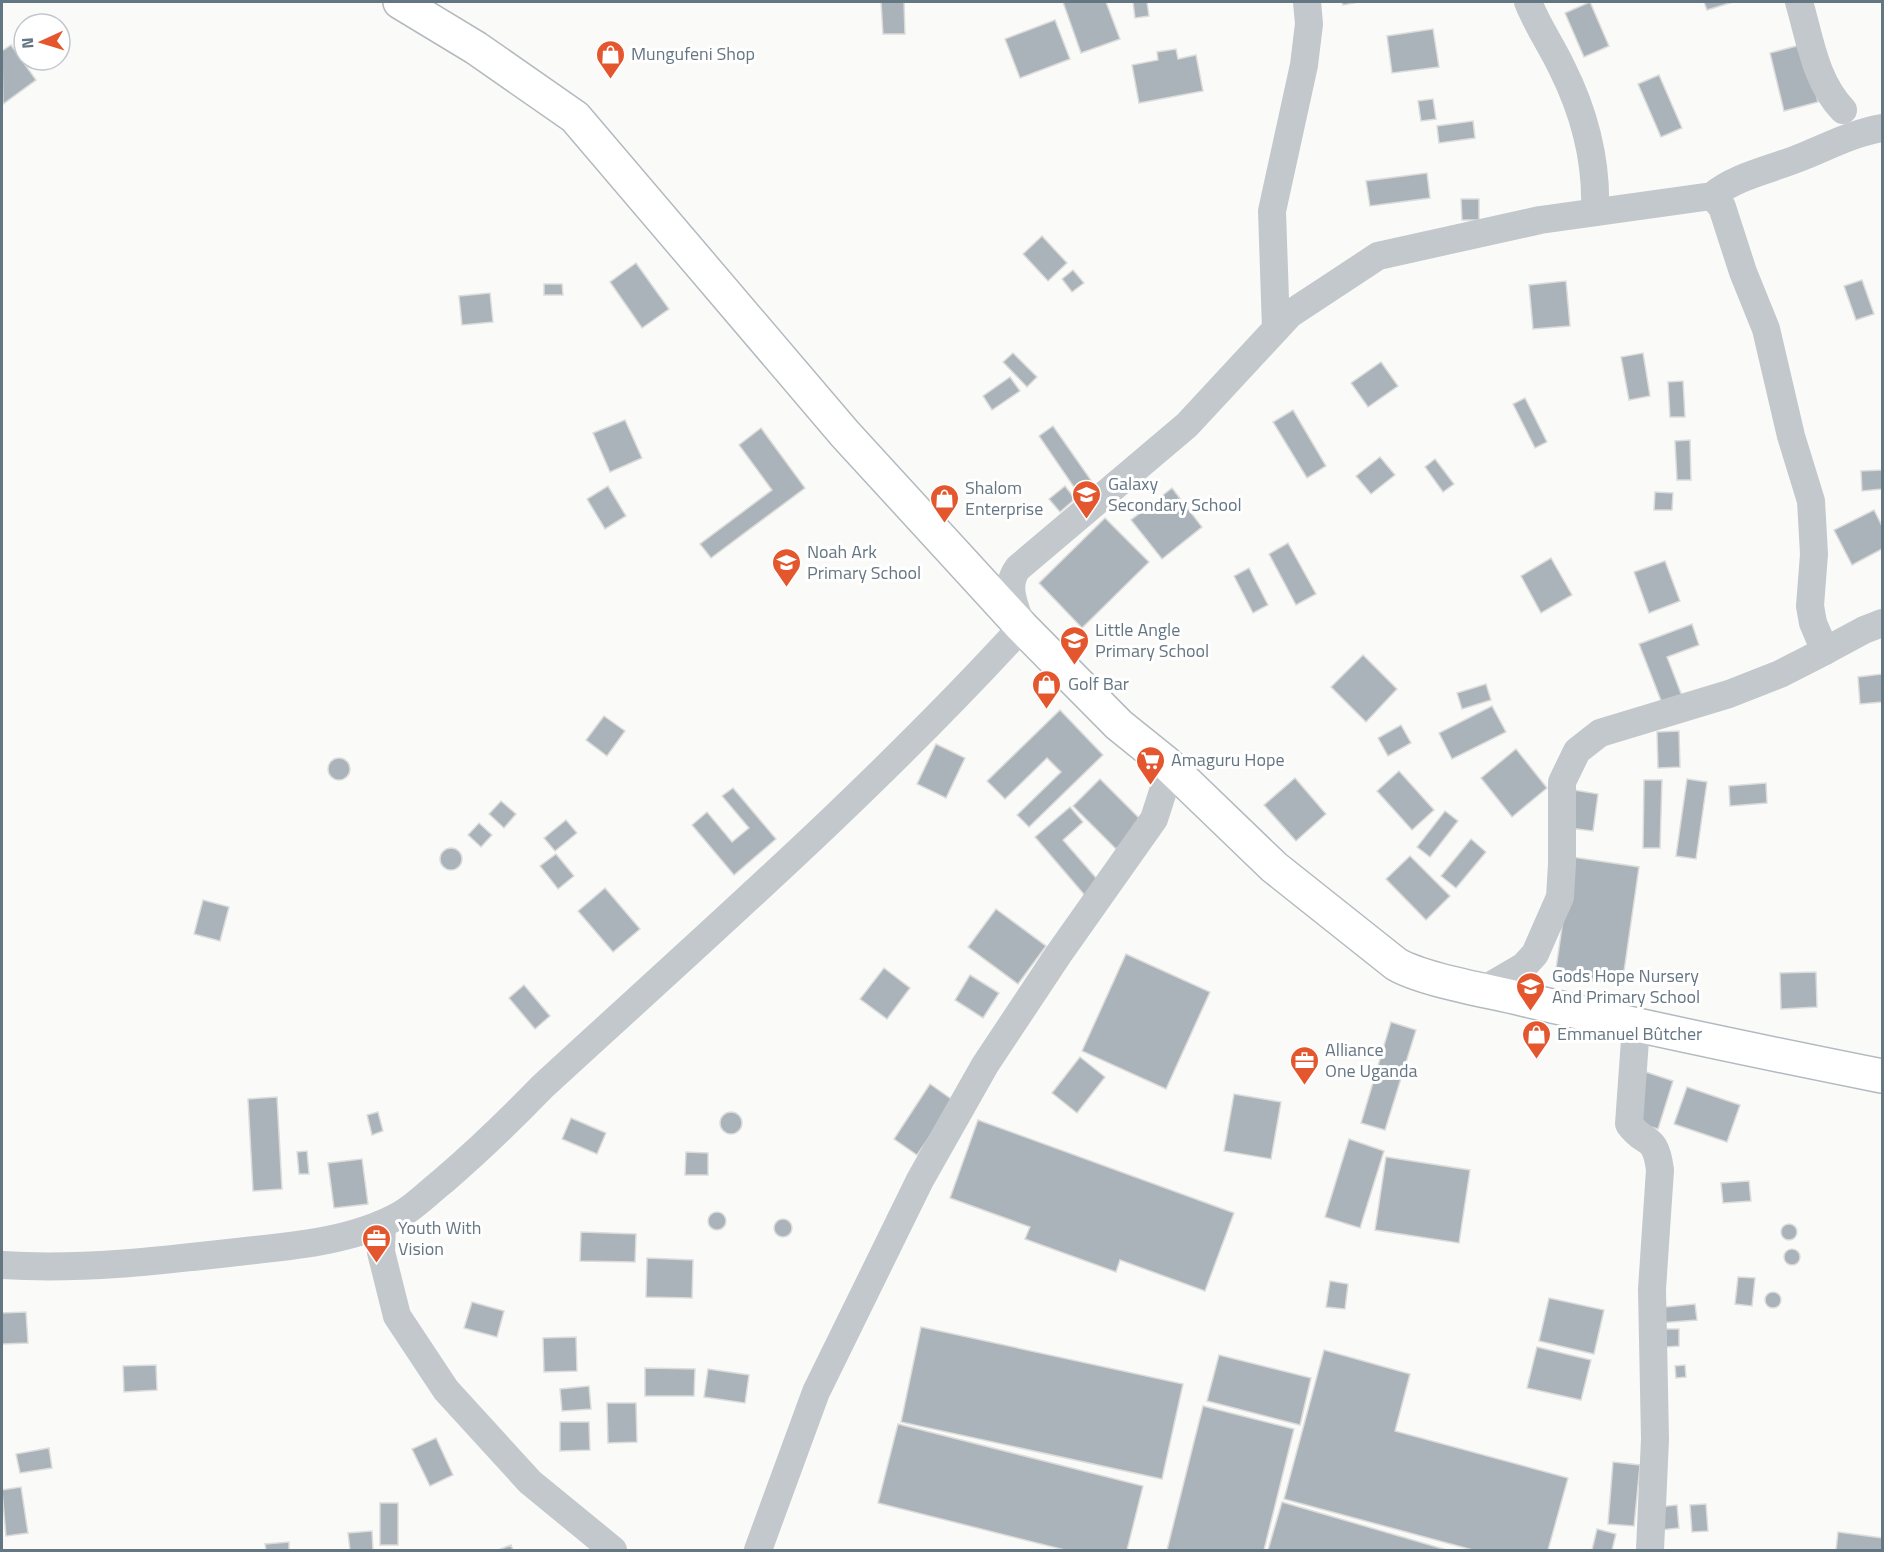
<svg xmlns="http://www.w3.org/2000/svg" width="1884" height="1552" viewBox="0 0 1884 1552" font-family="'Titillium Web',sans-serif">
	<rect width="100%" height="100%" fill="#fafaf8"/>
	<g fill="#aab3b9" stroke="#dcdcda" stroke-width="1.5">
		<path d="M881 2H904L905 34H883Z"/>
		<path d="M1063 2H1106L1120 39 1081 53Z"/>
		<path d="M1133 2H1147L1149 16 1135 18Z"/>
		<path d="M1342 2H1359L1343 5Z"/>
		<path d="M1590 2 1609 46 1584 57 1565 13Z"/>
		<path d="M1704 2H1733L1707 10Z"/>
		<path d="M1055 20 1070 59 1020 78 1005 39Z"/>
		<path d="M1433 29 1439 67 1392 73 1387 36Z"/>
		<path d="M1804 44 1818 102 1784 111 1770 53Z"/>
		<path d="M11 45 36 80 3 104 2 51Z"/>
		<path d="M1176 49 1178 59 1196 55 1203 91 1139 103 1132 65 1158 60 1157 52Z"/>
		<path d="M1659 75 1682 128 1661 137 1638 84Z"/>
		<path d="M1433 99 1436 119 1421 121 1418 101Z"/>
		<path d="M1473 121 1475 138 1439 143 1437 126Z"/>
		<path d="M1427 173 1430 198 1370 206 1366 181Z"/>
		<path d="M1461 199H1479V220H1462Z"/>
		<path d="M1042 236 1067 263 1048 281 1023 254Z"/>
		<path d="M636 263 669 309 642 328 610 282Z"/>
		<path d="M1073 270 1084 283 1072 292 1062 279Z"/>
		<path d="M1862 280 1874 314 1856 320 1844 286Z"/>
		<path d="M1566 281 1570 326 1533 329 1529 285Z"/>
		<path d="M544 284H562L563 295H544Z"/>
		<path d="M490 293 493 322 462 325 459 296Z"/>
		<path d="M1013 353 1037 377 1027 387 1003 362Z"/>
		<path d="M1643 353 1650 396 1629 400 1621 357Z"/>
		<path d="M1381 362 1398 386 1368 407 1351 383Z"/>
		<path d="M1010 377 1020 391 992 410 983 396Z"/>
		<path d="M1683 381 1685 417H1670L1668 382Z"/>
		<path d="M1525 398 1547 442 1535 448 1513 404Z"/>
		<path d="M1293 410 1326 466 1307 478 1273 422Z"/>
		<path d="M625 420 642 458 610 472 593 433Z"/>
		<path d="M1053 426 1095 486 1080 496 1039 436Z"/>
		<path d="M761 428 805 488 711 558 700 544 772 490 739 445Z"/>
		<path d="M1690 440 1691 480H1677L1675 441Z"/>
		<path d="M1380 457 1395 475 1371 494 1356 476Z"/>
		<path d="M1435 459 1454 484 1443 492 1425 467Z"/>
		<path d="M1882 470V489L1862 491 1861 471Z"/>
		<path d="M608 486 626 516 605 529 587 499Z"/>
		<path d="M1065 486 1075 499 1060 512 1049 499Z"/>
		<path d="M1172 488 1202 527 1162 559 1131 520Z"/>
		<path d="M1655 492 1673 493 1672 510H1654Z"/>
		<path d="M1874 510 1882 526V549L1852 565 1834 530Z"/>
		<path d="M1105 518 1149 562 1082 628 1039 583Z"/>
		<path d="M1288 543 1316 594 1296 605 1269 554Z"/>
		<path d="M1551 558 1572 595 1541 613 1521 576Z"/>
		<path d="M1665 561 1680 601 1649 613 1634 572Z"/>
		<path d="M1249 568 1268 605 1253 613 1234 576Z"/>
		<path d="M1692 624 1699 645 1667 657 1682 696 1662 703 1639 644Z"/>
		<path d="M1363 655 1397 689 1366 722 1331 687Z"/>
		<path d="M1882 674V702L1860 704 1858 677Z"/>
		<path d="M1486 684 1491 700 1462 709 1457 693Z"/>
		<path d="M1492 706 1506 732 1452 759 1439 733Z"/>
		<path d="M1060 710 1103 755 1029 827 1017 815 1061 772 1047 758 1005 799 987 781Z"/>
		<path d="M604 716 625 731 607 756 586 740Z"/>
		<path d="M1401 725 1411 743 1388 756 1378 738Z"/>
		<path d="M1679 731 1680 767 1658 768 1657 732Z"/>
		<path d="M936 744 965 758 946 798 917 784Z"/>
		<path d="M1516 749 1547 788 1512 817 1481 778Z"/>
		<circle cx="339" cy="769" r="11"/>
		<path d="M1399 771 1434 810 1412 830 1377 791Z"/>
		<path d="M1295 778 1326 814 1296 841 1264 805Z"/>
		<path d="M1100 779 1143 822 1116 849 1073 806Z"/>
		<path d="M1687 779 1707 782 1696 859 1676 856Z"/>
		<path d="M1644 780H1662L1660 848H1643Z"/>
		<path d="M1766 783 1767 803 1730 806 1729 786Z"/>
		<path d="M733 788 776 839 734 875 692 825 707 812 732 842 749 828 722 796Z"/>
		<path d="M1574 790 1598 794 1593 831 1569 828Z"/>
		<path d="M501 801 516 814 504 828 489 814Z"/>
		<path d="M1070 807 1083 822 1063 840 1103 886 1088 899 1035 837Z"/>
		<path d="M1445 811 1458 821 1430 857 1417 847Z"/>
		<path d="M566 820 577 833 555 851 544 838Z"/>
		<path d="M479 823 492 835 481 847 468 835Z"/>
		<path d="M1471 839 1486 852 1456 888 1441 876Z"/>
		<circle cx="451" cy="859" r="11"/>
		<path d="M556 854 574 876 558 889 540 866Z"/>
		<path d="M1410 856 1450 896 1426 920 1386 879Z"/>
		<path d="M1572 857 1639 867 1622 985 1555 976Z"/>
		<path d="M605 888 640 929 613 952 578 911Z"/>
		<path d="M203 900 229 907 220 941 194 934Z"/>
		<path d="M996 909 1046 946 1018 984 968 947Z"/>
		<path d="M1126 954 1210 992 1166 1089 1082 1051Z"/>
		<path d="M884 968 910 988 887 1019 860 999Z"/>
		<path d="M1816 972 1817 1007 1781 1009 1780 973Z"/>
		<path d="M970 975 999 993 983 1018 955 1000Z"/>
		<path d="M524 985 550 1016 535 1029 509 998Z"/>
		<path d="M1391 1022 1416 1030 1385 1130 1361 1123Z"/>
		<path d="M1080 1057 1105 1077 1077 1113 1052 1093Z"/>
		<path d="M1646 1072 1673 1081 1658 1129 1630 1121Z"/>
		<path d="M930 1084 954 1101 917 1155 894 1139Z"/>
		<path d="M1687 1087 1740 1105 1727 1142 1674 1124Z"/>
		<path d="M1234 1094 1281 1102 1271 1159 1224 1151Z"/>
		<path d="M277 1097 282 1189 253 1191 248 1099Z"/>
		<circle cx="731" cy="1123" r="11"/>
		<path d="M378 1112 383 1131 372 1135 367 1115Z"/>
		<path d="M571 1118 606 1133 597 1154 562 1139Z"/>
		<path d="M978 1120 1234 1213 1205 1291 1120 1260 1116 1272 1025 1239 1030 1227 950 1198Z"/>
		<path d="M1349 1139 1384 1151 1360 1228 1325 1217Z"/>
		<path d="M307 1151 309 1174H299L297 1152Z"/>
		<path d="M686 1152 708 1153V1175H685Z"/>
		<path d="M1386 1157 1470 1170 1459 1243 1375 1230Z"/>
		<path d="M362 1159 368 1204 334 1208 328 1163Z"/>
		<path d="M1749 1181 1751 1201 1723 1203 1721 1183Z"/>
		<circle cx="717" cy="1221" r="9"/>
		<circle cx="783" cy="1228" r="9"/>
		<circle cx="1789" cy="1232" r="8"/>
		<path d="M581 1232 636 1234 635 1262 580 1261Z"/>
		<circle cx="1792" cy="1257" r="8"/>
		<path d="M647 1258 693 1260 692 1298 646 1297Z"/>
		<path d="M1738 1277 1755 1278 1752 1306 1735 1304Z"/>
		<path d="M1330 1281 1348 1284 1345 1309 1326 1307Z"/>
		<circle cx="1773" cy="1300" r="8"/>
		<path d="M1549 1298 1604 1310 1594 1354 1539 1341Z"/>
		<path d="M472 1302 504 1311 497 1337 464 1328Z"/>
		<path d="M1695 1304 1697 1320 1658 1323 1656 1308Z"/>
		<path d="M26 1312 28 1343 2 1344V1313Z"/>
		<path d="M921 1327 1183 1384 1162 1479 901 1422Z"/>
		<path d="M1664 1329H1679V1346L1665 1347Z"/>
		<path d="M576 1337 577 1371 544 1372 543 1338Z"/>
		<path d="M1537 1347 1591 1360 1581 1400 1527 1388Z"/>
		<path d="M1324 1350 1410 1374 1395 1431 1568 1478 1548 1550H1473L1284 1499Z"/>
		<path d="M1219 1355 1311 1378 1300 1425 1207 1401Z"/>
		<path d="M156 1365 157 1390 124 1392 123 1366Z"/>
		<path d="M1685 1365 1686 1377 1676 1378 1675 1366Z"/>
		<path d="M645 1368 695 1369 694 1396H645Z"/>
		<path d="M708 1369 749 1375 745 1403 704 1397Z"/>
		<path d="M589 1386 591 1409 562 1411 560 1389Z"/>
		<path d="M607 1403H636L637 1442 608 1443Z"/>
		<path d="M1203 1406 1294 1429 1264 1550H1167Z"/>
		<path d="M560 1422H589L590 1450 560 1451Z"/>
		<path d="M898 1424 1143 1486 1127 1550H1065L878 1503Z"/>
		<path d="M436 1438 453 1475 430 1486 412 1449Z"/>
		<path d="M49 1448 52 1468 20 1473 16 1454Z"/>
		<path d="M1613 1462 1640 1465 1634 1526 1608 1524Z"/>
		<path d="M21 1487 28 1533 6 1536 2 1490Z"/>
		<path d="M1282 1502 1447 1550H1268Z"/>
		<rect x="380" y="1503" width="18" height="42"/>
		<path d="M1706 1504 1708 1531 1692 1532 1690 1505Z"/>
		<path d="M1677 1505 1679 1528 1660 1530 1658 1507Z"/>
		<path d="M1597 1529 1616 1534 1612 1550H1592Z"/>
		<path d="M372 1531 373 1550H350L348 1533Z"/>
		<path d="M1838 1532 1882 1538V1550H1836Z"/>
		<path d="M289 1542V1550H266L265 1544Z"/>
		<path d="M511 1545 513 1550H498Z"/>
	</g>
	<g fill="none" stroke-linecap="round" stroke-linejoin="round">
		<defs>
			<path id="secondary" d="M400 2 476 48 575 117 845 434 1022 627 1119 725 1165 762 1274 867 1396 964C1423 980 1490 991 1522 999 1642 1027 1762 1052 1882 1076"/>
		</defs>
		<use href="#secondary" stroke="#b3babf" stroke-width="36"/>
		<g stroke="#c3c8cc" stroke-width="28">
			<path d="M1528 2C1537 25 1551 45 1562 68 1584 112 1597 162 1595 212"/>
			<path d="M1799 2C1810 39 1815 81 1843 110"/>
			<path d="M1276 329 1272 211 1304 65 1309 24 1307 2"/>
			<path d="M1825 651 1864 630 1882 623"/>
			<path d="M1483 990 1524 966 1535 954 1560 897 1562 864V782L1577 751 1600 733 1729 694 1780 674 1825 651 1813 623 1810 606 1814 554 1811 501 1791 436 1766 329 1743 272 1722 207 1712 196"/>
			<path d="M1636 1026 1629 1124C1645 1147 1655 1132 1660 1170L1652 1289 1655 1439 1650 1550"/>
			<path d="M382 1224 381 1252 397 1316 446 1390 530 1482 613 1550"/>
			<path d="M2 1265C81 1270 159 1261 237 1252 291 1246 351 1242 400 1215 416 1206 429 1192 443 1181 478 1151 510 1120 542 1087 705 937 872 791 1022 627 1015 606 1004 586 1018 568L1187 425 1290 314 1378 256 1540 220 1712 196C1737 175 1774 169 1804 156 1831 145 1854 133 1882 128"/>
			<path d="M758 1550 816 1392 920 1180 985 1065 1058 955 1154 819 1165 785V762"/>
		</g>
		<use href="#secondary" stroke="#fff" stroke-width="33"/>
	</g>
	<defs>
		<symbol id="shop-pin" viewBox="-11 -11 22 30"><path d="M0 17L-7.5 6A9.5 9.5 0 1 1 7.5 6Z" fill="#e4572e" stroke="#fff"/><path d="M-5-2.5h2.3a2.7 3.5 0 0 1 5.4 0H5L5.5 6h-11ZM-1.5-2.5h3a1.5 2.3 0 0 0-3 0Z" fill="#fff"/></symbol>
		<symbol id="school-pin" viewBox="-11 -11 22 30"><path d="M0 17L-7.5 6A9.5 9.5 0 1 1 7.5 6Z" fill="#e4572e" stroke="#fff"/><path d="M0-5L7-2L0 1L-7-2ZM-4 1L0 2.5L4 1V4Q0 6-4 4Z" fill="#fff"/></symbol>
		<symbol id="supermarket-pin" viewBox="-11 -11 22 30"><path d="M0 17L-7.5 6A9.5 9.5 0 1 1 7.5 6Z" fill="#e4572e" stroke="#fff"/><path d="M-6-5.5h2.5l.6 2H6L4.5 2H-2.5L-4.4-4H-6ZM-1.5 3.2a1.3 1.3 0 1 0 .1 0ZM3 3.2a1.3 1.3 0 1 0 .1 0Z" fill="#fff"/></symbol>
		<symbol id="office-pin" viewBox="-11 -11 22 30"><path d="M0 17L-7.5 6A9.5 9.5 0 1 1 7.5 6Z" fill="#e4572e" stroke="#fff"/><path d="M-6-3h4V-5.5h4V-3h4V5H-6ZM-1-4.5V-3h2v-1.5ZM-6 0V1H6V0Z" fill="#fff"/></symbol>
	</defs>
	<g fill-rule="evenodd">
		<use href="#shop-pin" x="594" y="38" width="33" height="45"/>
		<use href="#school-pin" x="1070" y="478" width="33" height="45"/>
		<use href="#shop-pin" x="928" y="482" width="33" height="45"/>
		<use href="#school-pin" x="770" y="546" width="33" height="45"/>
		<use href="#school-pin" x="1058" y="624" width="33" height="45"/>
		<use href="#shop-pin" x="1030" y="668" width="33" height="45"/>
		<use href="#supermarket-pin" x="1134" y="744" width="33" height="45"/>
		<use href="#school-pin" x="1514" y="970" width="33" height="45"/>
		<use href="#shop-pin" x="1520" y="1018" width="33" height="45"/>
		<use href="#office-pin" x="1288" y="1044" width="33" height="45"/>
		<use href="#office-pin" x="360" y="1222" width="33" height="45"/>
	</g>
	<g text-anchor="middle" stroke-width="6" stroke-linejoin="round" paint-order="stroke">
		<g font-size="18" fill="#657683" stroke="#fff" text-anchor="start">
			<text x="631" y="60">Mungufeni Shop</text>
			<text x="1108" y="490">Galaxy<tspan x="1108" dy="21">Secondary School</tspan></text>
			<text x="965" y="494">Shalom<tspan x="965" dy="21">Enterprise</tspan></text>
			<text x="807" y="558">Noah Ark<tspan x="807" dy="21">Primary School</tspan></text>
			<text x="1095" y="636">Little Angle<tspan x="1095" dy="21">Primary School</tspan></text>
			<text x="1068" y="690">Golf Bar</text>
			<text x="1171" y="766">Amaguru Hope</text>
			<text x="1552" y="982">Gods Hope Nursery<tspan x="1552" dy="21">And Primary School</tspan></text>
			<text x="1557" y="1040">Emmanuel Bûtcher</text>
			<text x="1325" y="1056">Alliance<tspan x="1325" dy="21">One Uganda</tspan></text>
			<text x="398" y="1234">Youth With<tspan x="398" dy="21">Vision</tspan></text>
		</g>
	</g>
	<rect width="1884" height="1552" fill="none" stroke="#657683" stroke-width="6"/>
	<g transform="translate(42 42) rotate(266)"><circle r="28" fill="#ffffff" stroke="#c1c8cd" stroke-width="1.5"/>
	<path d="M0-4.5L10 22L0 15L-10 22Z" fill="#e4572e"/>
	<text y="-9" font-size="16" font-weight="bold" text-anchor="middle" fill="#657683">N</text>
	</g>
</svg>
